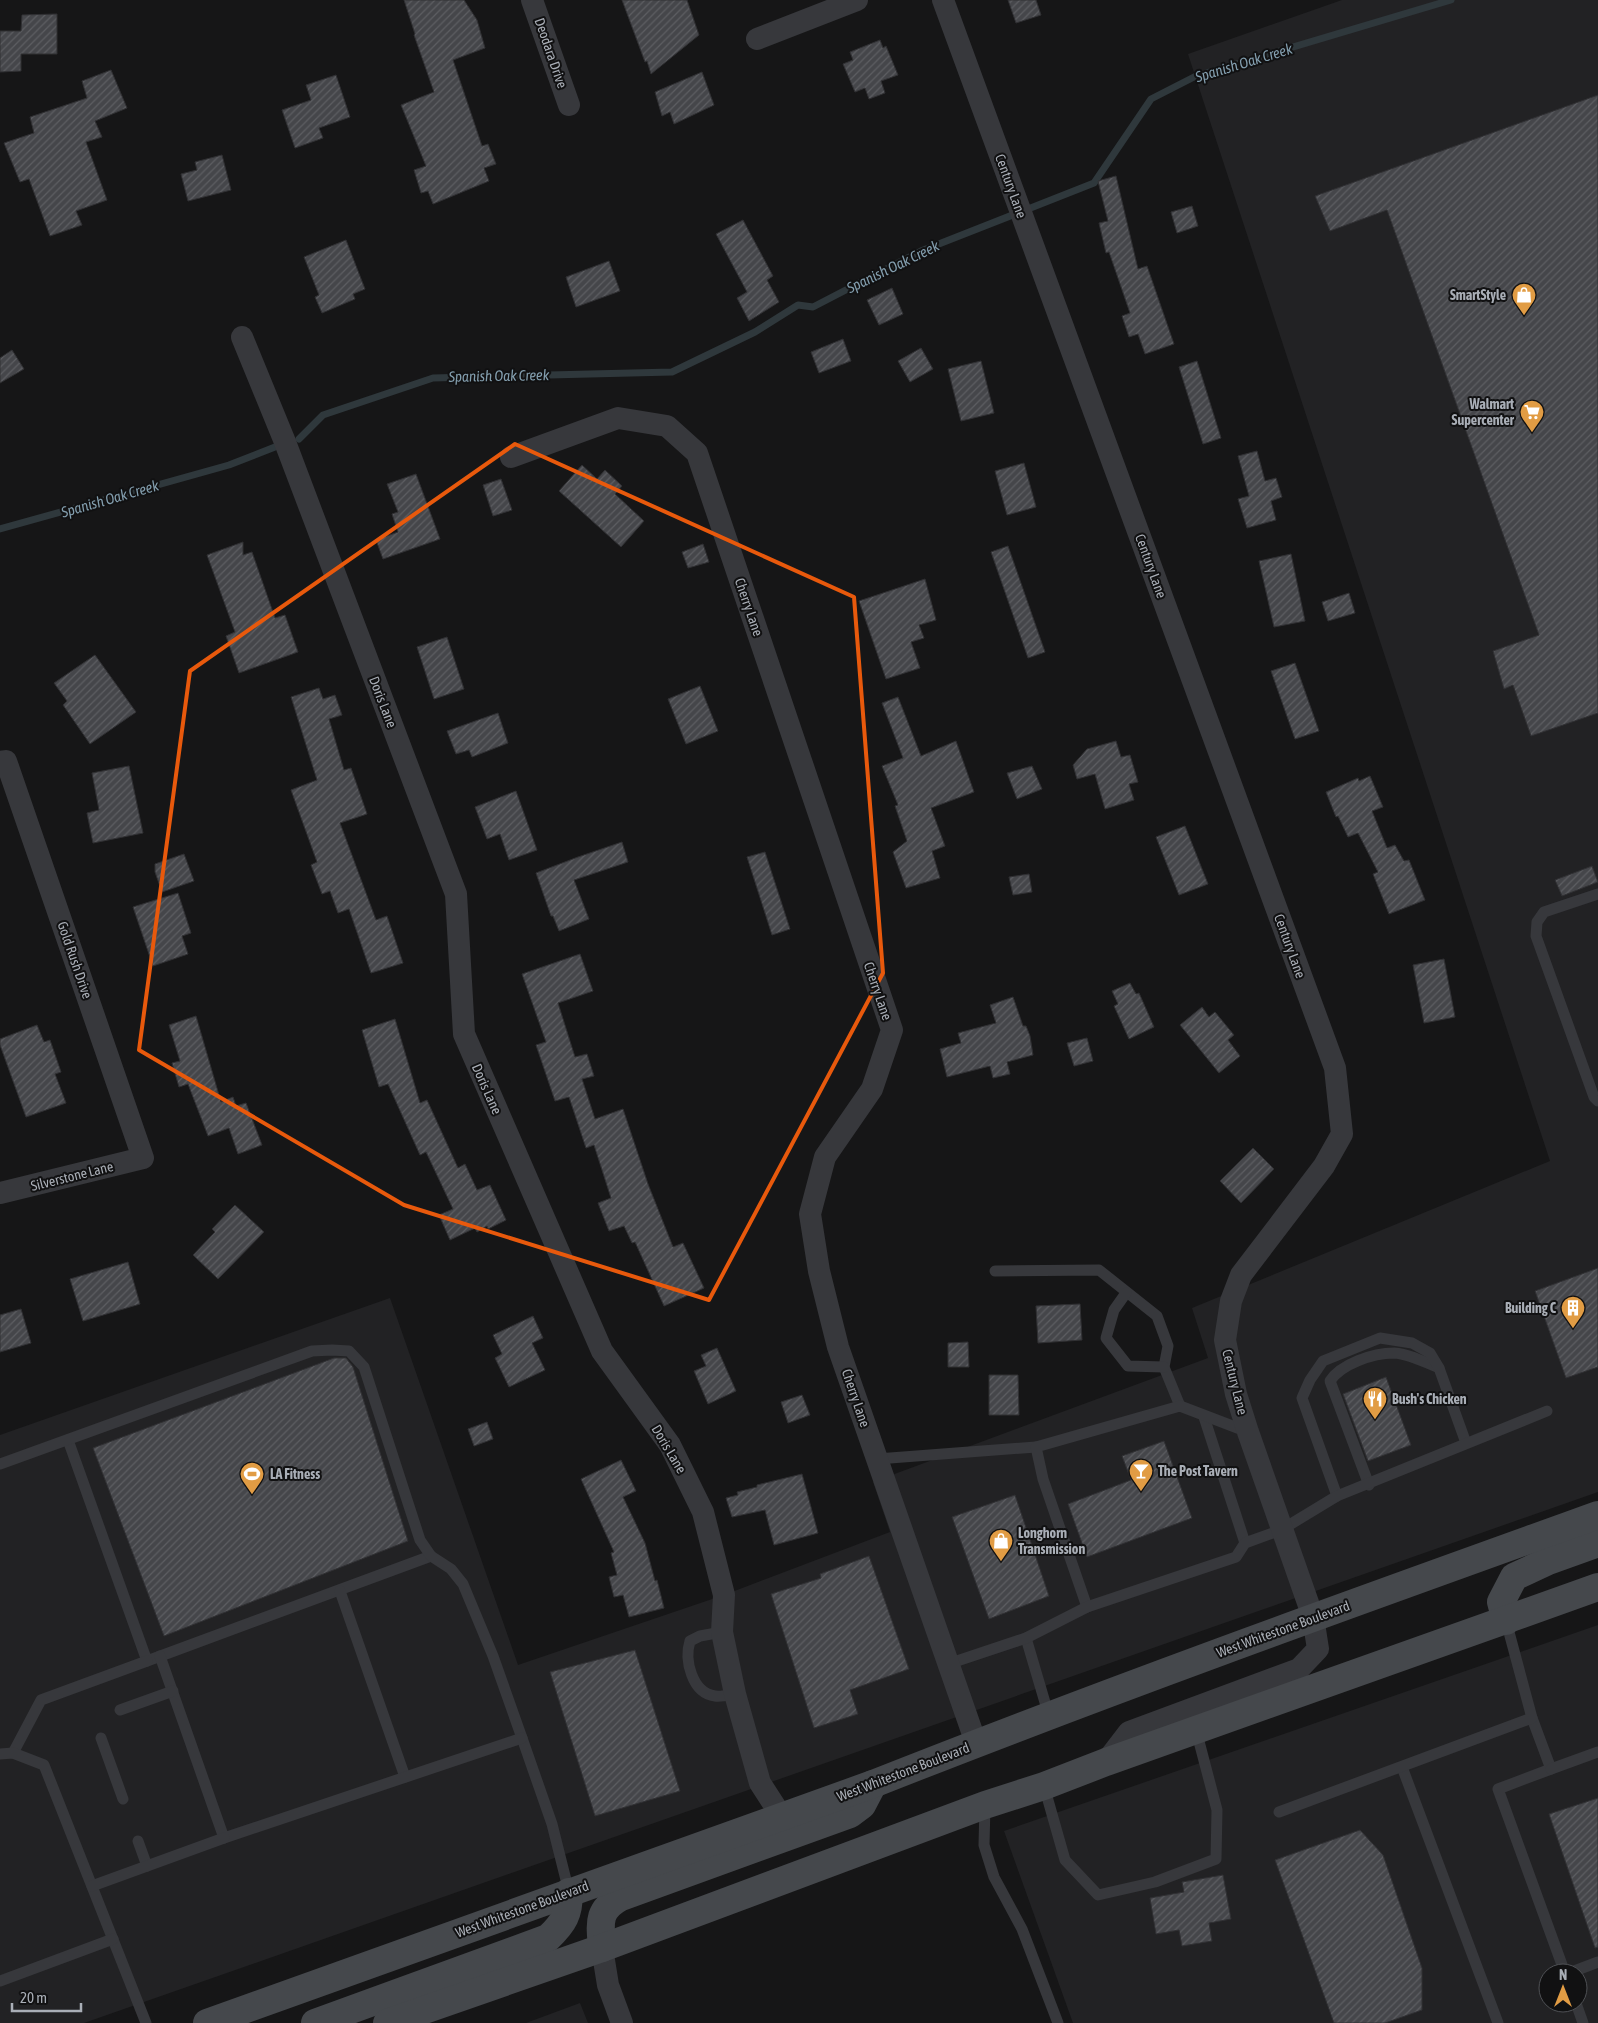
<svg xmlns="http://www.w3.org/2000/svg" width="1598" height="2023" viewBox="0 0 1598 2023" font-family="'Asap Condensed',sans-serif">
	<defs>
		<pattern id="building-hatch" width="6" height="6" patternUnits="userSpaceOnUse" patternTransform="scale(1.25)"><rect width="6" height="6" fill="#45464a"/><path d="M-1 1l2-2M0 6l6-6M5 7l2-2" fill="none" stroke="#5d5e62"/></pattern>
	</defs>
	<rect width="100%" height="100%" fill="#161617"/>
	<g fill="#222224" fill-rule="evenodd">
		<path d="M1342 0H1598V1492L84 2023H0V1435L390 1298 518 1665 724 1595 890 1532 873 1482 1208 1358 1192 1308 1550 1161 1188 54Z"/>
		<path d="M1598 1625V2023H1073L1004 1831ZM1548 1973H1578V2003H1548Z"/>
		<path d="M580 2003 588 2023H526Z"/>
	</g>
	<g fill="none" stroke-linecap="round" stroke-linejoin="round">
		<g stroke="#2f383c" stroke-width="7">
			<path d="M299 439 323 415 433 378 672 372 755 332 798 305 813 307 921 251 1094 183 1151 99 1196 76 1451 0"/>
			<path d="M0 529 229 465 275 447"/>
		</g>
	</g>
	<g fill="url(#building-hatch)" stroke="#303033">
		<path d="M404 0H464L477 20 485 48 453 60 482 146 488 144 496 164 484 168 489 181 433 204 428 191 421 193 414 170 426 166 401 105 434 92 414 35 415 34Z"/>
		<path d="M622 0H687L699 35 651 74 647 61 645 62Z"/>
		<path d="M1008 0H1036L1041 15 1016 23Z"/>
		<path d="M57 14V54H21V71L0 72V31H21L22 15Z"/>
		<path d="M880 40 883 48 886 46 898 75 881 81 885 93 869 99 865 88 855 92 843 64 853 60 850 52Z"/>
		<path d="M111 70 127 108 95 121 102 137 86 142 107 200 76 211 82 225 50 236 29 179 20 182 4 143 34 133 30 117 87 98 82 81Z"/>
		<path d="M702 72 714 105 674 124 670 112 662 116 655 92Z"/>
		<path d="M336 75 350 117 319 128 323 138 295 148 282 110 311 100 306 85Z"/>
		<path d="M1598 95V713L1531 736 1513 685 1504 689 1493 651 1539 635 1387 210 1330 231 1315 196Z"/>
		<path d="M222 155 231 190 188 201 181 174 197 170 195 162Z"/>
		<path d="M1116 176 1138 269 1147 266 1174 344 1145 354 1138 334 1129 337 1122 316 1130 313 1109 252 1106 253 1099 223 1108 221 1098 181Z"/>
		<path d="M1192 206 1198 226 1177 233 1171 212Z"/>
		<path d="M743 220 773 276 767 280 779 302 749 321 737 298 747 292 716 234Z"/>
		<path d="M346 240 365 289 353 294 355 299 322 313 315 297 319 295 304 257Z"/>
		<path d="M609 261 620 291 576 307 566 277Z"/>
		<path d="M892 288 903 314 879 325 867 300Z"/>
		<path d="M843 339 851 361 819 373 811 352Z"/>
		<path d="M921 348 933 369 910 382 898 361Z"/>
		<path d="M12 350 24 369 0 383V358Z"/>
		<path d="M981 361 994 413 961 421 948 369Z"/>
		<path d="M1197 361 1221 438 1203 444 1179 367Z"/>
		<path d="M1257 451 1265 481 1276 478 1282 497 1271 501 1276 520 1247 528 1238 499 1249 496 1238 456Z"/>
		<path d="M1024 463 1036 507 1007 515 995 471Z"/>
		<path d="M582 465 597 479 605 470 622 486 615 494 644 521 621 547 559 491Z"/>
		<path d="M416 474 440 539 383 559 376 540 398 532 392 514 398 512 387 484Z"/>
		<path d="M501 479 512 510 493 516 483 485Z"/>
		<path d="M243 542V555L252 552 275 618 285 615 298 652 239 673 226 636 235 632 207 555Z"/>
		<path d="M703 544 709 562 688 568 682 552Z"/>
		<path d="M1008 546 1045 652 1028 658 991 552Z"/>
		<path d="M1291 554 1305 621 1274 627 1259 561Z"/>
		<path d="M925 579 936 620 919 625 924 638 911 642 920 668 886 679 859 601Z"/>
		<path d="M1349 593 1355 613 1328 621 1322 602Z"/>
		<path d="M447 637 464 689 434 699 417 647Z"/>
		<path d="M95 655 136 712 90 744 63 705 67 701 54 683Z"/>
		<path d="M1295 663 1319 731 1295 739 1271 671Z"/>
		<path d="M700 686 718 731 686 744 668 699Z"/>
		<path d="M319 688 323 699 335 695 342 715 329 719 344 770 351 768 367 814 340 823 376 920 387 916 403 963 371 973 349 909 338 913 330 891 322 894 311 865 317 862 291 790 317 780 291 697Z"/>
		<path d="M898 697 921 756 956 741 974 792 931 808 945 846 932 851 940 878 906 888 893 852 907 841 895 806 898 805 882 766 903 758 882 703Z"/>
		<path d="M498 713 508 743 472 757 469 750 456 754 447 731Z"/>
		<path d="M1116 741 1121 757 1130 755 1138 782 1129 784 1134 800 1105 809 1095 774 1077 779 1073 765 1087 749Z"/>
		<path d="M129 766 143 833 93 843 87 813 99 810 92 773Z"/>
		<path d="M1032 766 1042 789 1017 799 1007 773Z"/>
		<path d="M1370 776 1383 807 1372 811 1387 848 1395 845 1404 861 1409 860 1425 900 1389 914 1373 874 1378 872 1358 833 1348 837 1338 816 1336 817 1326 792 1358 778 1359 781Z"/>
		<path d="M516 791 537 850 509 860 500 834 487 839 475 807Z"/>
		<path d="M1185 826 1208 884 1179 895 1156 837Z"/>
		<path d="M622 842 628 862 574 880 589 919 559 931 553 916H551L536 873 578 857Z"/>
		<path d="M765 852 790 929 772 935 747 857Z"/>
		<path d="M184 854 194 881 162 892 155 872V864Z"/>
		<path d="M1592 866 1598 882 1562 896 1555 880Z"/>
		<path d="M1029 874 1032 892 1013 895 1009 877Z"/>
		<path d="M178 893 191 933 182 936 188 954 153 966 133 907Z"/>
		<path d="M580 954 593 991 558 1003 575 1057 587 1054 594 1076 582 1079 595 1119 623 1109 648 1184 673 1247 683 1243 704 1288 664 1306 635 1242 632 1243 624 1226 609 1231 598 1203 611 1198 594 1145 586 1148 569 1097 555 1101 536 1045 546 1042 522 974Z"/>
		<path d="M1444 959 1455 1017 1424 1023 1413 965Z"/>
		<path d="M1130 983 1136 994 1139 993 1154 1027 1129 1039 1114 1006 1118 1004 1112 991Z"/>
		<path d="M1013 997 1023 1026H1026L1030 1036 1033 1055 1007 1062 1010 1074 993 1078 990 1066 947 1077 940 1049 961 1043 958 1033 996 1023 990 1005Z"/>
		<path d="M1202 1007 1209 1017 1215 1012 1234 1035 1228 1040 1240 1056 1219 1073 1180 1025Z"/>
		<path d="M196 1016 221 1102 233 1097 236 1106 246 1103 262 1145 238 1154 229 1128 208 1136 188 1084 179 1087 172 1063 180 1061 169 1025Z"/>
		<path d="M395 1019 420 1103 427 1100 458 1168 465 1164 477 1190 490 1185 506 1220 488 1229 487 1226 477 1232 475 1228 450 1240 439 1215 453 1209 426 1152 420 1155 388 1084 379 1087 362 1030Z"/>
		<path d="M37 1025 44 1042 50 1040 61 1072 55 1074 66 1103 26 1117 0 1045V1039Z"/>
		<path d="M1087 1038 1093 1061 1074 1066 1067 1043Z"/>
		<path d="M1253 1148 1274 1169 1241 1203 1220 1181Z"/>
		<path d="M235 1205 264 1232 218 1279 193 1255 215 1232 212 1229Z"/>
		<path d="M128 1262 140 1304 83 1321 70 1279Z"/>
		<path d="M1598 1268V1367L1566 1378 1535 1291Z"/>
		<path d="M1080 1304 1082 1340 1038 1343 1036 1306Z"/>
		<path d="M21 1309 31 1343 0 1352V1315Z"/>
		<path d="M533 1316 543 1338 532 1343 545 1370 509 1387 495 1358 502 1354 493 1335Z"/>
		<path d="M968 1342 969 1367H948V1343Z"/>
		<path d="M717 1348 736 1391 708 1404 694 1371 706 1366 701 1355Z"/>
		<path d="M334 1358H346L353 1367 408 1541 164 1636 93 1448Z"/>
		<path d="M989 1375H1018L1019 1415H989Z"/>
		<path d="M1386 1377 1411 1445 1368 1461 1343 1394Z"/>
		<path d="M802 1395 810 1415 788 1423 781 1402Z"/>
		<path d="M487 1422 493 1439 474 1446 468 1429Z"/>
		<path d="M1164 1441 1192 1518 1087 1557 1068 1504 1131 1480 1122 1456Z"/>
		<path d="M621 1460 636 1491 623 1497 645 1543 655 1581 657 1580 664 1608 629 1617 623 1595 614 1597 609 1577 617 1575 611 1553 614 1552 581 1479Z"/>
		<path d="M802 1474 818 1533 774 1545 765 1510 732 1517 726 1498 738 1495 737 1492 757 1487V1485Z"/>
		<path d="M1015 1495 1049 1596 989 1619 952 1517Z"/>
		<path d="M869 1556 909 1669 850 1690 858 1714 814 1728 771 1594 821 1578 820 1574Z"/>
		<path d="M635 1650 680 1791 595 1816 550 1672Z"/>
		<path d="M1598 1798V1947L1595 1948 1549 1814Z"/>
		<path d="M1360 1830 1383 1855 1422 1968V2010L1385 2023H1334L1275 1860Z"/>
		<path d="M1223 1875 1231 1919 1209 1923 1212 1941 1182 1946 1179 1930 1156 1934 1150 1898 1184 1892 1182 1882Z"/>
	</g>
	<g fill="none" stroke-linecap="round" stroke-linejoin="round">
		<g stroke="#37383c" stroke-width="11">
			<path d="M1598 894 1544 912 1537 922 1536 936 1594 1097 1598 1101"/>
			<path d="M995 1271 1099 1270 1157 1316 1168 1346 1164 1367 1180 1406"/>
			<path d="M1126 1293 1114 1310 1106 1338 1128 1366 1164 1367"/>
			<path d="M1204 1417 1245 1543"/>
			<path d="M68 1440 147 1661 431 1556"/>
			<path d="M877 1459 1036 1447"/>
			<path d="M0 1464 312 1351 332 1350 349 1351 364 1367 420 1540 431 1556 451 1569 463 1584 493 1656 522 1738 552 1824 569 1892"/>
			<path d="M1369 1485 1330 1381C1341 1364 1373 1353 1394 1353 1409 1354 1425 1362 1439 1368"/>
			<path d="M1337 1496 1302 1398 1310 1380 1323 1361 1380 1338 1412 1343 1430 1353 1439 1368 1466 1443"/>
			<path d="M340 1591 405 1777"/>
			<path d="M1087 1607 1043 1479 1036 1447 1180 1406 1248 1432"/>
			<path d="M722 1632 700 1636 690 1641C684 1660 692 1693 715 1696 721 1697 729 1695 735 1694"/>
			<path d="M1026 1638 1049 1716"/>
			<path d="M160 1656 224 1838 522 1738"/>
			<path d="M948 1664 1026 1638 1087 1607 1236 1557 1245 1543 1281 1530 1337 1496 1547 1411"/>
			<path d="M120 1710 173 1691"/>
			<path d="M1532 1718 1551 1769 1498 1789 1565 1973"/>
			<path d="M101 1738 123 1799"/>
			<path d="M13 1753 41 1700 147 1661"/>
			<path d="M0 1754 13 1753 44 1765 146 2023"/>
			<path d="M1402 1767 1498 2023"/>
			<path d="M1551 1769 1598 1752"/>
			<path d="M1044 1786 1065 1860 1098 1895 1155 1882 1216 1859 1217 1810 1196 1730"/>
			<path d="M985 1805 984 1845 994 1877 1022 1929 1058 2023"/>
			<path d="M1279 1812 1532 1718 1506 1621"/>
			<path d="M138 1841 147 1866"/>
			<path d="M92 1886 224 1838"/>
			<path d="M1569 1973 1598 1962"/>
			<path d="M0 1981 113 1939"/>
			<path d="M1576 2003 1583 2023"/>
		</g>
		<g stroke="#37383c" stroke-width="22">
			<path d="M532 0 569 105"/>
			<path d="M943 0 1335 1068 1342 1134 1324 1166 1241 1275 1231 1301 1225 1340 1236 1394 1248 1432 1313 1617 1318 1649 1299 1669 1129 1732 1106 1762"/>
			<path d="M757 39 857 0"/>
			<path d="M242 337 285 442 456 894 464 1034 602 1351 670 1445 703 1512 724 1595 722 1632 735 1694 760 1783 782 1817"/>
			<path d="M511 457 618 418 667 426 697 453 892 1030 872 1089 825 1157 810 1214 819 1271 838 1347 976 1743"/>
			<path d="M0 762 6 761 143 1158 0 1193"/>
			<path d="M602 1948 608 1985 622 2023"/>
		</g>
		<g stroke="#45484c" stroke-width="28">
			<path d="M1506 1621 1501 1602 1514 1577 1548 1561 1598 1543"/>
			<path d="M602 1948C600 1923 597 1910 621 1897L850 1814 862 1805 873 1784"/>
			<path d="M207 2023 873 1784C1113 1689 1356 1602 1598 1515"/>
			<path d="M315 2023 548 1938C564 1923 569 1914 569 1892"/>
			<path d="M387 2023 602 1948 985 1805 1044 1786 1106 1762 1598 1587"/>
		</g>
	</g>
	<path fill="none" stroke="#e8590c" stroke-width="4" stroke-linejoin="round" d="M515 444 854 597 883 973 709 1300 404 1205 139 1050 190 671Z"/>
	<defs>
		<symbol id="shop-pin" viewBox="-11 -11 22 30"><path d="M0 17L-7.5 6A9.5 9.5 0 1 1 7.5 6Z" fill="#e19c44" stroke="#111112"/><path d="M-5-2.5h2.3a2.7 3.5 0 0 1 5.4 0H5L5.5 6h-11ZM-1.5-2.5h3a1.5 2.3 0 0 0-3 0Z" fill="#fff"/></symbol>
		<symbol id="supermarket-pin" viewBox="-11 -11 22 30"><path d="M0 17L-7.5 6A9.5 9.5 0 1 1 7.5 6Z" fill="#e19c44" stroke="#111112"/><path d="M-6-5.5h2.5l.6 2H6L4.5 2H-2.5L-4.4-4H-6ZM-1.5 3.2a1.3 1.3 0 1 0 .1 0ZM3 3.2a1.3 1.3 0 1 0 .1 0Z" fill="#fff"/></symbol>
		<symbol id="building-pin" viewBox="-11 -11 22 30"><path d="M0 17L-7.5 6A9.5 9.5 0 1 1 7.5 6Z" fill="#e19c44" stroke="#111112"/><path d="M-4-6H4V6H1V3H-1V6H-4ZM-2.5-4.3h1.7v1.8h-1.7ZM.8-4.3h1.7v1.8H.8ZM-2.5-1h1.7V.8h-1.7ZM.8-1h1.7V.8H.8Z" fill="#fff"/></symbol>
		<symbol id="restaurant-pin" viewBox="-11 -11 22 30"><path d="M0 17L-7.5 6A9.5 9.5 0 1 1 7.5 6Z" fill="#e19c44" stroke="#111112"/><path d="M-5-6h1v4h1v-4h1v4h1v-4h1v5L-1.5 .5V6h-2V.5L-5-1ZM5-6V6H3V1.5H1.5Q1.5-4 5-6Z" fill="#fff"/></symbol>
		<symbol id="bar-pin" viewBox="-11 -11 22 30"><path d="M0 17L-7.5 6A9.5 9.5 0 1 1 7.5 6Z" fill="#e19c44" stroke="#111112"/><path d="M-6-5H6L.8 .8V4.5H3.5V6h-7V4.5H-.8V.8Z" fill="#fff"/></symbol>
		<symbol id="stadium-pin" viewBox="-11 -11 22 30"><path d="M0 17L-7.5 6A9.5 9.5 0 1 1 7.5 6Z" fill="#e19c44" stroke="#111112"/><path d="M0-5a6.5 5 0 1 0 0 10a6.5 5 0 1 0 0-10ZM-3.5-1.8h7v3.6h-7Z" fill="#fff"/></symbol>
	</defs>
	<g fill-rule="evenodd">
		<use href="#shop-pin" x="1510" y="281" width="28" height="38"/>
		<use href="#supermarket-pin" x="1518" y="398" width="28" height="38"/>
		<use href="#building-pin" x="1559" y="1294" width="28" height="38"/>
		<use href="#restaurant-pin" x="1361" y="1385" width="28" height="38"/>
		<use href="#bar-pin" x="1127" y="1457" width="28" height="38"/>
		<use href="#stadium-pin" x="238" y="1460" width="28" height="38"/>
		<use href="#shop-pin" x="987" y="1527" width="28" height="38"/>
	</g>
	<g text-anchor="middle" stroke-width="4" stroke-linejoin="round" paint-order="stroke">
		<g font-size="14" fill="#a9aeb6" stroke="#111112">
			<text transform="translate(551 53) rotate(71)" y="5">Deodara Drive</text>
			<text transform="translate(1011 186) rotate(70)" y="5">Century Lane</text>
			<text transform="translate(1151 566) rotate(70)" y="5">Century Lane</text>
			<text transform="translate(749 607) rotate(71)" y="5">Cherry Lane</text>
			<text transform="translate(383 702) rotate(69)" y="5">Doris Lane</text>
			<text transform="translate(1290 946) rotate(70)" y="5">Century Lane</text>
			<text transform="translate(75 960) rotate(71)" y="5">Gold Rush Drive</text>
			<text transform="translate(878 991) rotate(71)" y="5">Cherry Lane</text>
			<text transform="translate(487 1089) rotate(66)" y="5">Doris Lane</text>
			<text transform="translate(72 1176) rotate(-14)" y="5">Silverstone Lane</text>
			<text transform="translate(1235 1382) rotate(76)" y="5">Century Lane</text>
			<text transform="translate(856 1398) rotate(71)" y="5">Cherry Lane</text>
			<text transform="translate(669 1449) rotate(59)" y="5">Doris Lane</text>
			<text transform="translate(1283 1629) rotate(-20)" y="5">West Whitestone Boulevard</text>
			<text transform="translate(903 1772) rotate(-21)" y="5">West Whitestone Boulevard</text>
			<text transform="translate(522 1909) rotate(-20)" y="5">West Whitestone Boulevard</text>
		</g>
		<g font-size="14" font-weight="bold" fill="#a9aeb6" stroke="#111112" text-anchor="start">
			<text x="1506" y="300" text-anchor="end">SmartStyle</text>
			<text x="1514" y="409" text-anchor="end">Walmart<tspan x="1514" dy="16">Supercenter</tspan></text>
			<text x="1556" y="1313" text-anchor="end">Building C</text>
			<text x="1392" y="1404">Bush's Chicken</text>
			<text x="1158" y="1476">The Post Tavern</text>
			<text x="270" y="1479">LA Fitness</text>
			<text x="1018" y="1538">Longhorn<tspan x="1018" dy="16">Transmission</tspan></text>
		</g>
		<g font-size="15" font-style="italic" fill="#839eae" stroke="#111112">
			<text transform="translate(1244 63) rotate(-17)" y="5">Spanish Oak Creek</text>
			<text transform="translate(893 267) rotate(-26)" y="5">Spanish Oak Creek</text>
			<text transform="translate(499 376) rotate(-1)" y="5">Spanish Oak Creek</text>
			<text transform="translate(110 499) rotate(-16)" y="5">Spanish Oak Creek</text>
		</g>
	</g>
	<g transform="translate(1563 1988)"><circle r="24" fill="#111112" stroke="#4e5054"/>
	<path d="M0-4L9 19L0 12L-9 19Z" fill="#e19c44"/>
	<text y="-8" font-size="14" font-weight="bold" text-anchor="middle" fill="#a9aeb6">N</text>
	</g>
	<path d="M12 2003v8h69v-8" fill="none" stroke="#a9aeb6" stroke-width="2.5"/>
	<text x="20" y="2003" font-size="15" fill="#a9aeb6" stroke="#111112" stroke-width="4" paint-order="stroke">20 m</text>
</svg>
